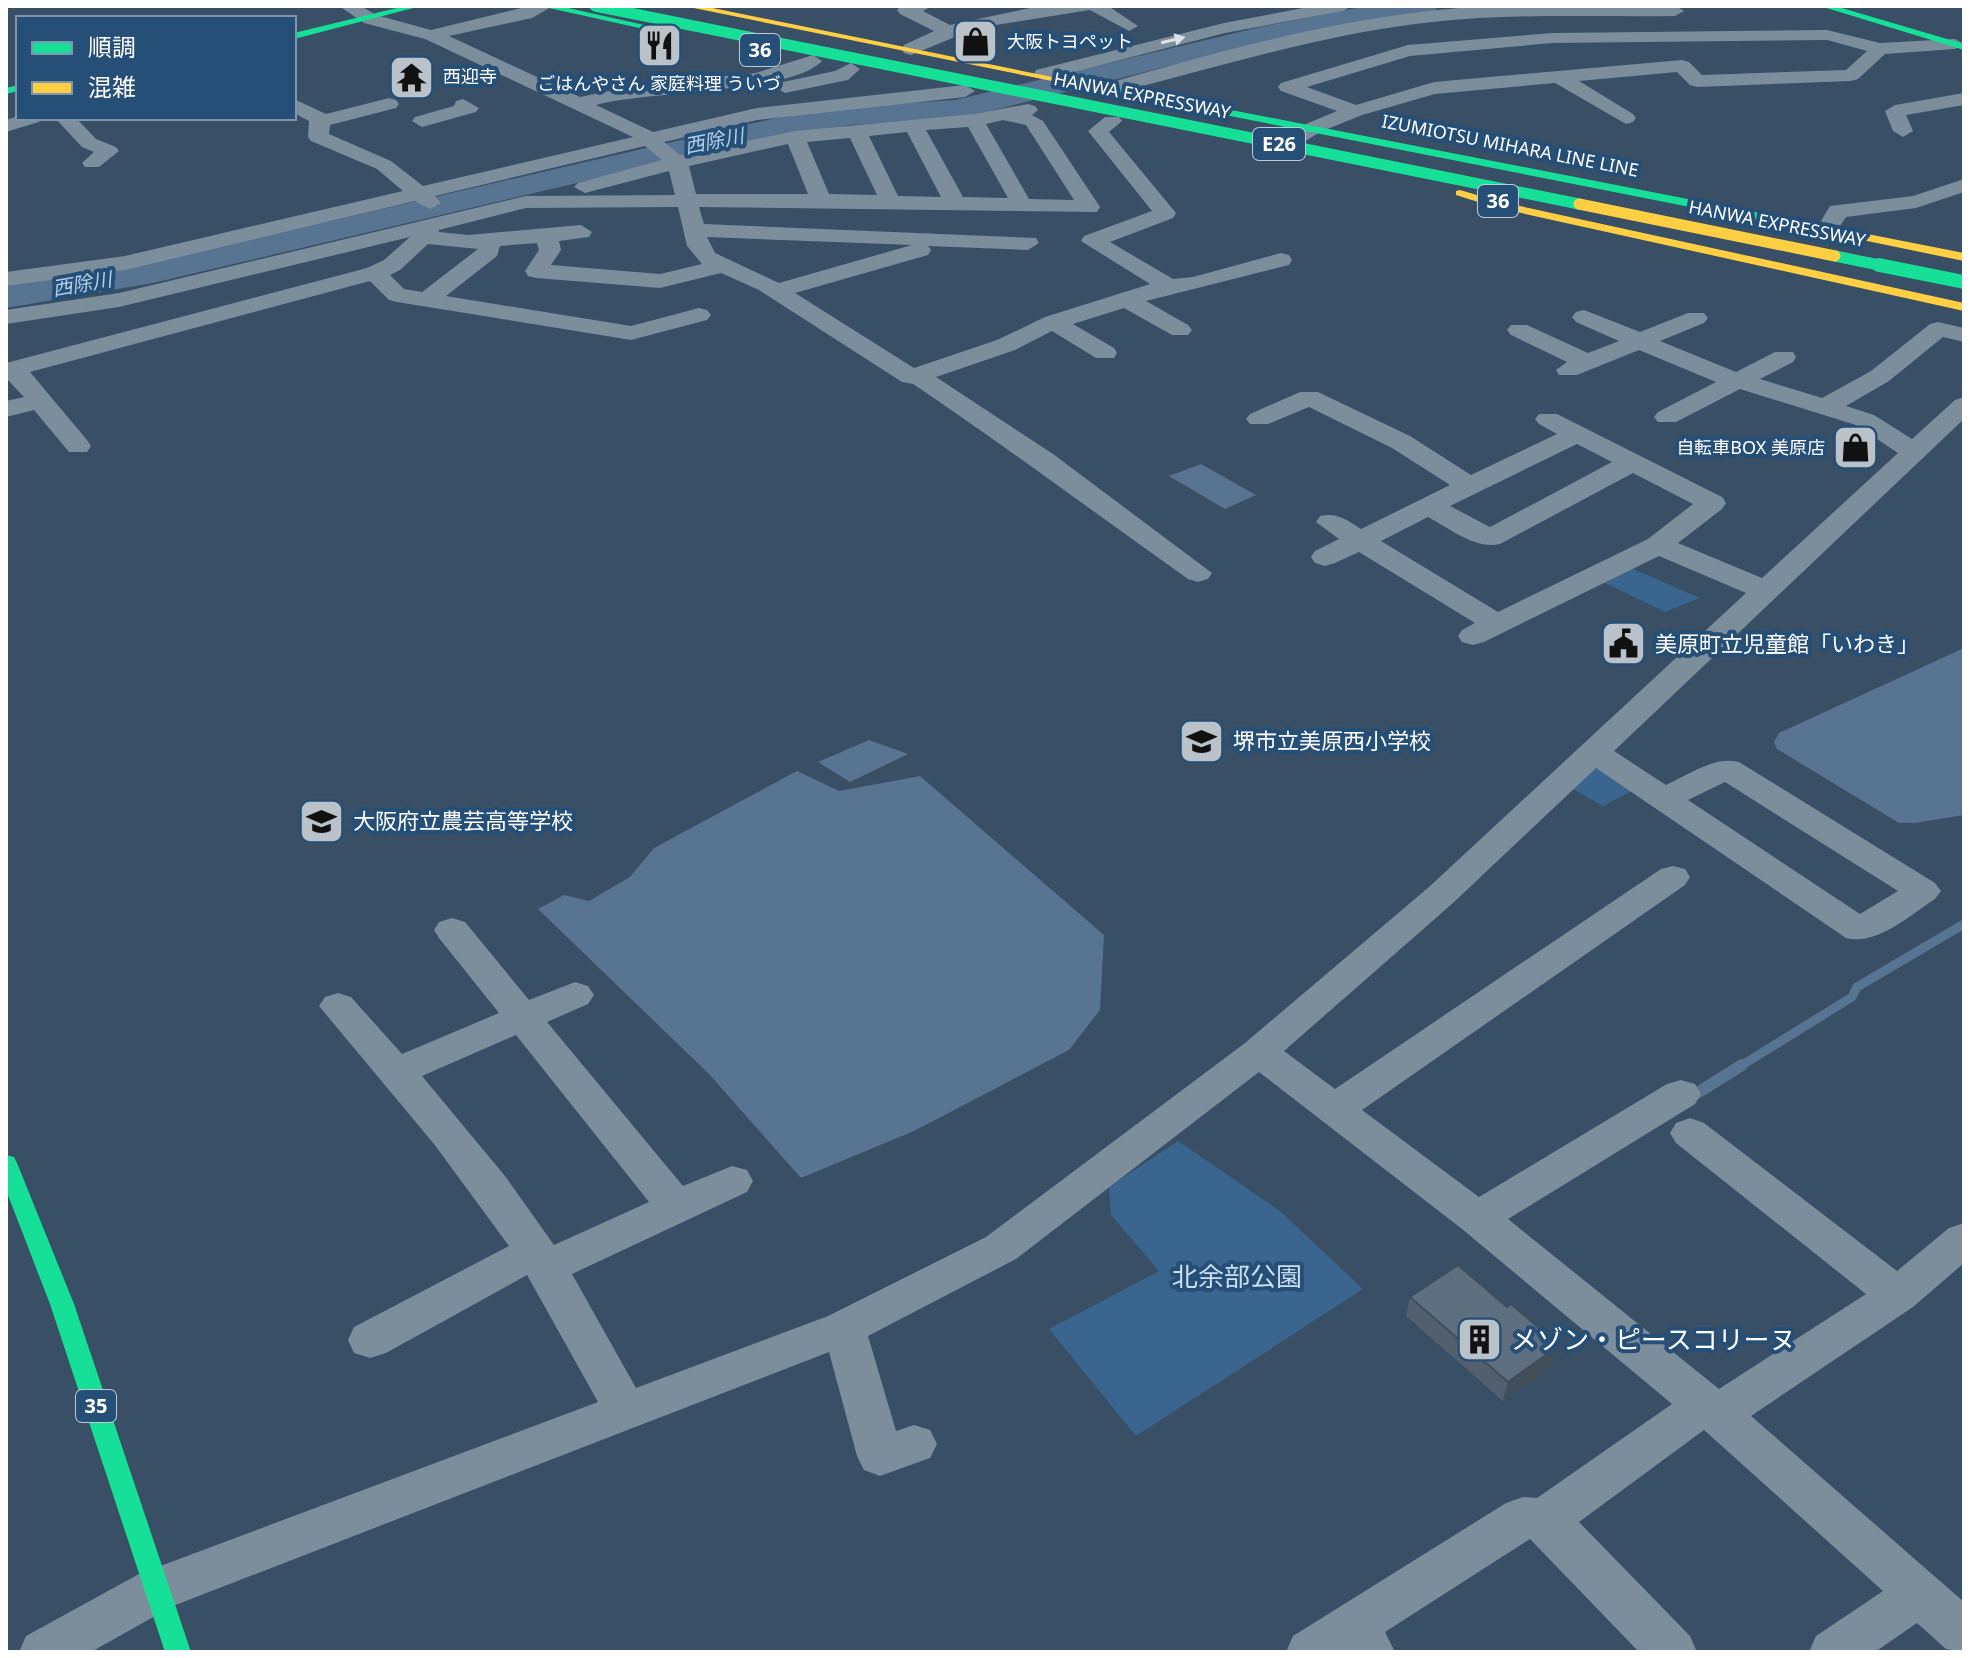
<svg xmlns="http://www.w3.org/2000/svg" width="1970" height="1658" viewBox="0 0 1970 1658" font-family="'Noto Sans','Noto Sans JP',sans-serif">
	<rect width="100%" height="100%" fill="#384f65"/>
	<g fill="#39658f">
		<path d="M1631 568 1700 598 1665 612 1603 582Z"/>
		<path d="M1591 769H1602L1634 790 1603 806 1571 788Z"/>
		<path d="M1178 1141 1280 1211 1363 1289 1136 1436 1049 1329 1159 1271 1111 1215 1109 1187Z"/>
	</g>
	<g fill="#577492">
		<path d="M1201 464 1256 495 1225 509 1169 476Z"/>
		<path d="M1964 648V815L1915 823H1899L1777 749 1774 742 1779 733Z"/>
		<path d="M869 740 908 754 850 782 818 762Z"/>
		<path d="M797 771 839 791 920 776 1104 935 1100 1010 1069 1050 914 1131 801 1178 709 1074 538 909 564 895 589 901 630 877 654 848Z"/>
	</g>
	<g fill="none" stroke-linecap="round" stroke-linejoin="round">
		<path stroke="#577492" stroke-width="9" d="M1739 1067 1852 997 1857 987 1964 924"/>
		<path stroke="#577492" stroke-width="12" d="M1691 1097 1742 1065"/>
		<path fill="#577492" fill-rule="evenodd" d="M1367 6H1438L1434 12 1425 14 1260 43 990 111 955 118 850 125 776 136 153 283 6 308V286L153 262 776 118 850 107 955 100 1260 27Z"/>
		<g fill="#7c8d9c" fill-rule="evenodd">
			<path d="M339 6H361L376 15 431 30 529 6H553L532 18 449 36 580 97 638 85 756 73 813 55 822 61C793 93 645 91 596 105L653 132 757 108 965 85 975 91 965 97 757 120 664 142 680 155 795 131 974 114 1028 104 1035 106 1038 110 1032 115 1043 121 1100 207 1097 212 699 207 704 224 1036 238 1039 243 1028 250 928 246 931 250 928 255 795 293 914 368 997 340 1045 317 1150 284 1081 241 1084 236 1152 211 1088 131 1105 117H1119L1122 121 1109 132 1176 213 1173 218 1110 242 1173 279 1193 277 1281 253 1289 255 1292 260 1289 265 1146 301 1188 325 1192 330 1188 335H1172L1124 308 1073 324 1114 348 1117 353 1114 358H1096L1052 331 1015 350 936 377 1053 454 1212 573 1208 579 1198 582 1188 579C1096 514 1007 447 913 384L902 382 759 290 721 273 660 288 536 278 528 276 525 271 539 250 537 243 500 246 497 256 446 296 631 326 699 308 707 310 711 315 707 320 631 340 397 302 389 300 370 281 30 372 87 440 91 446 87 452H69L34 410 6 417V401L24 397 6 378V363L367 268 384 260 410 237 119 307 6 324V310L119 293 526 196 675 195 669 171 585 193 574 187 578 183 662 160 645 146 435 196 441 203 430 209 415 201 125 270 6 286V272L125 256 403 191 377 169 311 141 308 137 309 121 294 113V99L326 114 389 98 396 100 399 104 396 108 330 125 329 134 391 161 423 186 633 137 425 39 364 23ZM1003 120 1026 125 1074 200 1029 199 986 124ZM968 127 1008 198 963 197 926 130ZM907 132 941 197 898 196 869 136ZM850 138 877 195 829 194 807 142ZM788 144 808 194H696L689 166ZM678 207 687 246 702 264 660 274 551 265 561 250 559 241 589 237 592 232 581 225 468 235 439 232V230L526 208ZM707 237 912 245 779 283 715 253ZM428 244 478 249 422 292 404 289 390 275 400 270Z"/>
			<path d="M901 6H932L923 11 950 25 1039 6H1108L1138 26 1129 31 1090 10 977 28 911 55 904 53 902 49 904 45 934 31 900 14 897 10Z"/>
			<path d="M1314 6H1352L1343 11 1225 33 1043 80 1034 74 1036 70 1224 23Z"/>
			<path d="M1487 6H1676L1684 11 1675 16C1594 17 1513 13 1432 22 1322 34 1219 67 1112 94L1102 88 1105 84C1230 48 1357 13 1487 6Z"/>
			<path d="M1827 30 1880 43 1955 39 1964 44 1955 49 1885 54 1858 79 1851 81 1697 87 1690 85 1677 72 1579 81 1633 114 1636 118 1633 122 1626 124 1555 83 1435 94 1362 115 1320 132 1286 153 1276 147 1306 124 1337 111 1281 91 1278 87 1281 83 1408 45 1552 33ZM1827 40 1867 51 1846 70 1702 75 1689 62 1682 60 1434 82 1356 105 1307 87 1410 56 1552 43Z"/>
			<path d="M851 63 860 69 848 80 785 93 775 87 778 83 835 71Z"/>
			<path d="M1964 93V105L1906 115 1913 131 1903 137 1893 131 1885 111 1895 105Z"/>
			<path d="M463 99 479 108 476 112 422 127 412 121 415 117 454 106 456 101Z"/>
			<path d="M18 116V118H42L39 122 6 132V120Z"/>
			<path d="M55 118H76L96 139 116 147 119 151 99 167H85L82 163 94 152 82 147Z"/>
			<path d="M1964 179V192L1916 208 1846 217 1840 226 1832 228 1821 221 1830 206 1913 196Z"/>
			<path d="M1584 310 1640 332 1688 313H1704L1708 318 1704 323 1660 341 1736 372 1775 352H1793L1796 357 1793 362 1760 379 1822 398 1871 371 1930 324 1938 322 1964 328V342L1943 337 1889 381 1846 406 1874 415 1912 439 1955 400 1964 397V419L1614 751 1666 785C1688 775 1714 756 1739 762L1935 883 1941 891 1935 899C1910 915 1877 946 1846 938L1596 768 1453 903 1284 1051 1335 1089 1661 869 1673 866 1685 869 1690 877 1685 885 1362 1110 1479 1197 1667 1084 1681 1080 1695 1084 1701 1094 1695 1104 1508 1219 1719 1389 1866 1294 1676 1143 1670 1133 1676 1123 1690 1118 1704 1123 1897 1271 1949 1228 1964 1223V1263L1913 1307 1751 1416 1964 1602V1652L1946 1649 1917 1623 1875 1652H1809L1816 1636 1883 1591 1704 1430 1579 1522 1690 1636 1697 1652H1639L1530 1539 1385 1632 1395 1652H1286L1293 1636 1506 1503 1523 1497 1537 1498 1672 1404 1462 1229 1259 1072 1016 1259 868 1336 896 1431 914 1425 930 1430 937 1444 930 1458 880 1476 864 1470 857 1456 829 1352 173 1606 91 1652H19L26 1636 139 1574 598 1402 527 1275 386 1353 370 1358 354 1353 348 1340 354 1327 509 1246 434 1144 319 1006 325 997 338 993 351 997 402 1054 499 1013 439 938 434 930 439 922 452 918 465 922 529 1000 575 982 588 986 594 995 588 1004 547 1022 683 1186 732 1166 747 1170 753 1181 747 1192 572 1274 636 1388 828 1316 986 1237 1245 1043 1429 887 1746 593 1659 556 1484 642 1473 645 1462 642 1458 636 1462 630 1475 623 1359 552 1335 563 1325 566 1315 563 1311 557 1315 551 1339 539 1316 522 1320 516C1337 512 1347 520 1361 529L1450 485 1392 448 1309 407 1268 424H1250L1246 419 1250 414 1300 392H1318L1410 436 1471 475 1557 434 1539 424 1535 419 1539 414H1557L1722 497 1726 503 1722 509 1678 543 1762 578 1898 453 1856 425 1740 389 1676 422H1658L1654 417 1658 412 1716 382 1639 350 1577 375H1559L1556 370 1567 362 1511 335 1507 330 1511 325H1527L1588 353 1619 341 1576 322 1572 317 1576 312ZM1577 444 1612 462 1490 527 1450 506ZM1633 473 1693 504 1648 539 1498 612 1381 541 1428 517C1449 528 1476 550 1500 544ZM1725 782 1898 891 1860 914 1688 800ZM516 1035 649 1202 554 1245 505 1176 422 1076Z"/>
		</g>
		<g fill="#16e098" fill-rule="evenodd">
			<path d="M405 6H421L294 39V33Z"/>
			<path d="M540 6H559L649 26 644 29Z"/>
			<path d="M1820 6H1835L1964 44V50Z"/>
			<path d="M1062 77 1842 229 1848 233 1842 237 1058 82 1057 80Z"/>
			<path d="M18 85V91L6 94V88Z"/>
			<path d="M6 1155 14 1157 17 1163 74 1304 191 1652H165L50 1304 6 1190Z"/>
		</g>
		<g fill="#ffcf43" fill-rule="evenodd">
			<path d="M684 6H703L1067 80 1062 83Z"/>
			<path d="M1460 190 1497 201 1964 303V311L1494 207 1456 195V191Z"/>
			<path d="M1842 229 1964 253V261L1838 235 1836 233Z"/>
		</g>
		<g stroke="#16e098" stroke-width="11">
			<path d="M595 6 1579 204"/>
			<path d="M1835 256 1889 267"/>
		</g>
		<path stroke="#16e098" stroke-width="14" d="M1879 265 1964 282"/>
		<path stroke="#ffcf43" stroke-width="11" d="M1579 204 1835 256"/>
	</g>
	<path fill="#515f6e" d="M1410 1297 1507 1307 1547 1335 1546 1341 1554 1349 1550 1368 1503 1401 1406 1316Z"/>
	<path fill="#424e5a" d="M1554 1349 1550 1368 1503 1401 1508 1382Z"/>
	<path fill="#5e6f80" stroke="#424e5a" stroke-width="2" d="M1458 1265 1507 1307 1511 1304 1547 1335 1543 1338 1554 1349 1508 1382 1410 1297Z"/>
	<defs><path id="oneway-solid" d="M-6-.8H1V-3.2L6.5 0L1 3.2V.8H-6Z" transform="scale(2)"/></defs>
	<use fill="#dee2e6" href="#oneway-solid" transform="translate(1173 40) rotate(-13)"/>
	<defs>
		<symbol id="shop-square" viewBox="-11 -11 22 22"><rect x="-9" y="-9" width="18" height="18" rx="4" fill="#b9c1c9" stroke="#264f77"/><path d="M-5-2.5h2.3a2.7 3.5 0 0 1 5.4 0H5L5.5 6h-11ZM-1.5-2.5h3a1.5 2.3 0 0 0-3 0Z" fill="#111"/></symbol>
		<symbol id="restaurant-square" viewBox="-11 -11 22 22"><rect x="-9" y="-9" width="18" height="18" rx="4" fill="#b9c1c9" stroke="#264f77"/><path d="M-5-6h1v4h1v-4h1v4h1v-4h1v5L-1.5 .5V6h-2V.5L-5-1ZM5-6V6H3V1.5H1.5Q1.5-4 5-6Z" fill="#111"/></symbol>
		<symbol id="temple-square" viewBox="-11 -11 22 22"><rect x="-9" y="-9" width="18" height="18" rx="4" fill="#b9c1c9" stroke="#264f77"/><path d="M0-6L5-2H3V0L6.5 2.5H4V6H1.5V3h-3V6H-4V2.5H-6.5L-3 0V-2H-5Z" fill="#111"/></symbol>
		<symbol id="civic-square" viewBox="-11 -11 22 22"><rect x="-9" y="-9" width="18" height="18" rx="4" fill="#b9c1c9" stroke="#264f77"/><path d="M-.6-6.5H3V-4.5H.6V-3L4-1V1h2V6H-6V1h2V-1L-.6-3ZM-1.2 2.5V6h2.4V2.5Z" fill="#111"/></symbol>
		<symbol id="school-square" viewBox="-11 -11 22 22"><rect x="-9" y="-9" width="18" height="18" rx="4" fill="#b9c1c9" stroke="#264f77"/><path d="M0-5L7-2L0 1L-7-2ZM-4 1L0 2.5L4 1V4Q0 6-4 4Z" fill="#111"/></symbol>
		<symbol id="building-square" viewBox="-11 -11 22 22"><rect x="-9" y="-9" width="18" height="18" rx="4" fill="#b9c1c9" stroke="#264f77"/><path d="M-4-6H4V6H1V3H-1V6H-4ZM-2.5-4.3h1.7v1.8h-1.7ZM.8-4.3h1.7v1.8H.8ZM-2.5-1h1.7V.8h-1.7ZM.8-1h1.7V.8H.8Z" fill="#111"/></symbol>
	</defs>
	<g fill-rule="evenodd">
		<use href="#shop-square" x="950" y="16" width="51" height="51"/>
		<use href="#restaurant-square" x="634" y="20" width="51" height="51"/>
		<use href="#temple-square" x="386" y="52" width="51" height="51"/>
		<use href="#shop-square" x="1830" y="422" width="51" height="51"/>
		<use href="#civic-square" x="1598" y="618" width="51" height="51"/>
		<use href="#school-square" x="1176" y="716" width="51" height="51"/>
		<use href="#school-square" x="296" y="796" width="51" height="51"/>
		<use href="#building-square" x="1454" y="1314" width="51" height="51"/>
	</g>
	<g text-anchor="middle" stroke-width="8" stroke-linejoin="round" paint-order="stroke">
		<g font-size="18" fill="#fff" stroke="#264f77" text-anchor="start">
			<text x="1007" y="48">大阪トヨペット</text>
			<text x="443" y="83">西迎寺</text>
			<text x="659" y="90" text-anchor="middle">ごはんやさん 家庭料理 ういづ</text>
			<text x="1825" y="454" text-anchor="end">自転車BOX 美原店</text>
		</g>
		<g font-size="18" fill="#fff" stroke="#264f77">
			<text transform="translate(1142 96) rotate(11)" y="6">HANWA EXPRESSWAY</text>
			<text transform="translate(1510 146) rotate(11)" y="6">IZUMIOTSU MIHARA LINE LINE</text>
			<text transform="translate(1777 224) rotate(11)" y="6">HANWA EXPRESSWAY</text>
		</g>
		<g fill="#264f77" stroke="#becad6" stroke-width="2">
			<rect x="740" y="34" width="40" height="32" rx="6"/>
			<rect x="1253" y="128" width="52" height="32" rx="6"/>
			<rect x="1478" y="185" width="40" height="32" rx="6"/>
			<rect x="76" y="1390" width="40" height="32" rx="6"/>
		</g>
		<g font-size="20" font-weight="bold" fill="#fff">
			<text x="760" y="57">36</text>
			<text x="1279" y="151">E26</text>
			<text x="1498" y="208">36</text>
			<text x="96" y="1413">35</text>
		</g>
		<g font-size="20" font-style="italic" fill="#b2d0eb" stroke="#264f77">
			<text transform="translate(714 141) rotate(-11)" y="7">西除川</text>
			<text transform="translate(82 284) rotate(-10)" y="7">西除川</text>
		</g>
		<g font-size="22" fill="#fff" stroke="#264f77" text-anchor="start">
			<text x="1655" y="652">美原町立児童館「いわき」</text>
			<text x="1233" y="749">堺市立美原西小学校</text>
			<text x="353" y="829">大阪府立農芸高等学校</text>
		</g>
		<g font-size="26" fill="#cadff2" stroke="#264f77">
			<text x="1237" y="1286">北余部公園</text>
		</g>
		<g font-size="26" fill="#fff" stroke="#264f77" text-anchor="start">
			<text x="1511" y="1349">メゾン・ピースコリーヌ</text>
		</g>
	</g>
	<rect width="1970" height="1658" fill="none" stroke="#ffffff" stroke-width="16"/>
	<rect x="16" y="16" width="280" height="104" fill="#264f77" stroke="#7d95ad" stroke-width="2"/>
	<rect x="32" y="42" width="40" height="12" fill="#16e098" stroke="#7d95ad" stroke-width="2"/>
	<text x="88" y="56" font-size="24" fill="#ffffff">順調</text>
	<rect x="32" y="82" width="40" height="12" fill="#ffcf43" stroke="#7d95ad" stroke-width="2"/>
	<text x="88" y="96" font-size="24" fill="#ffffff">混雑</text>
</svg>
